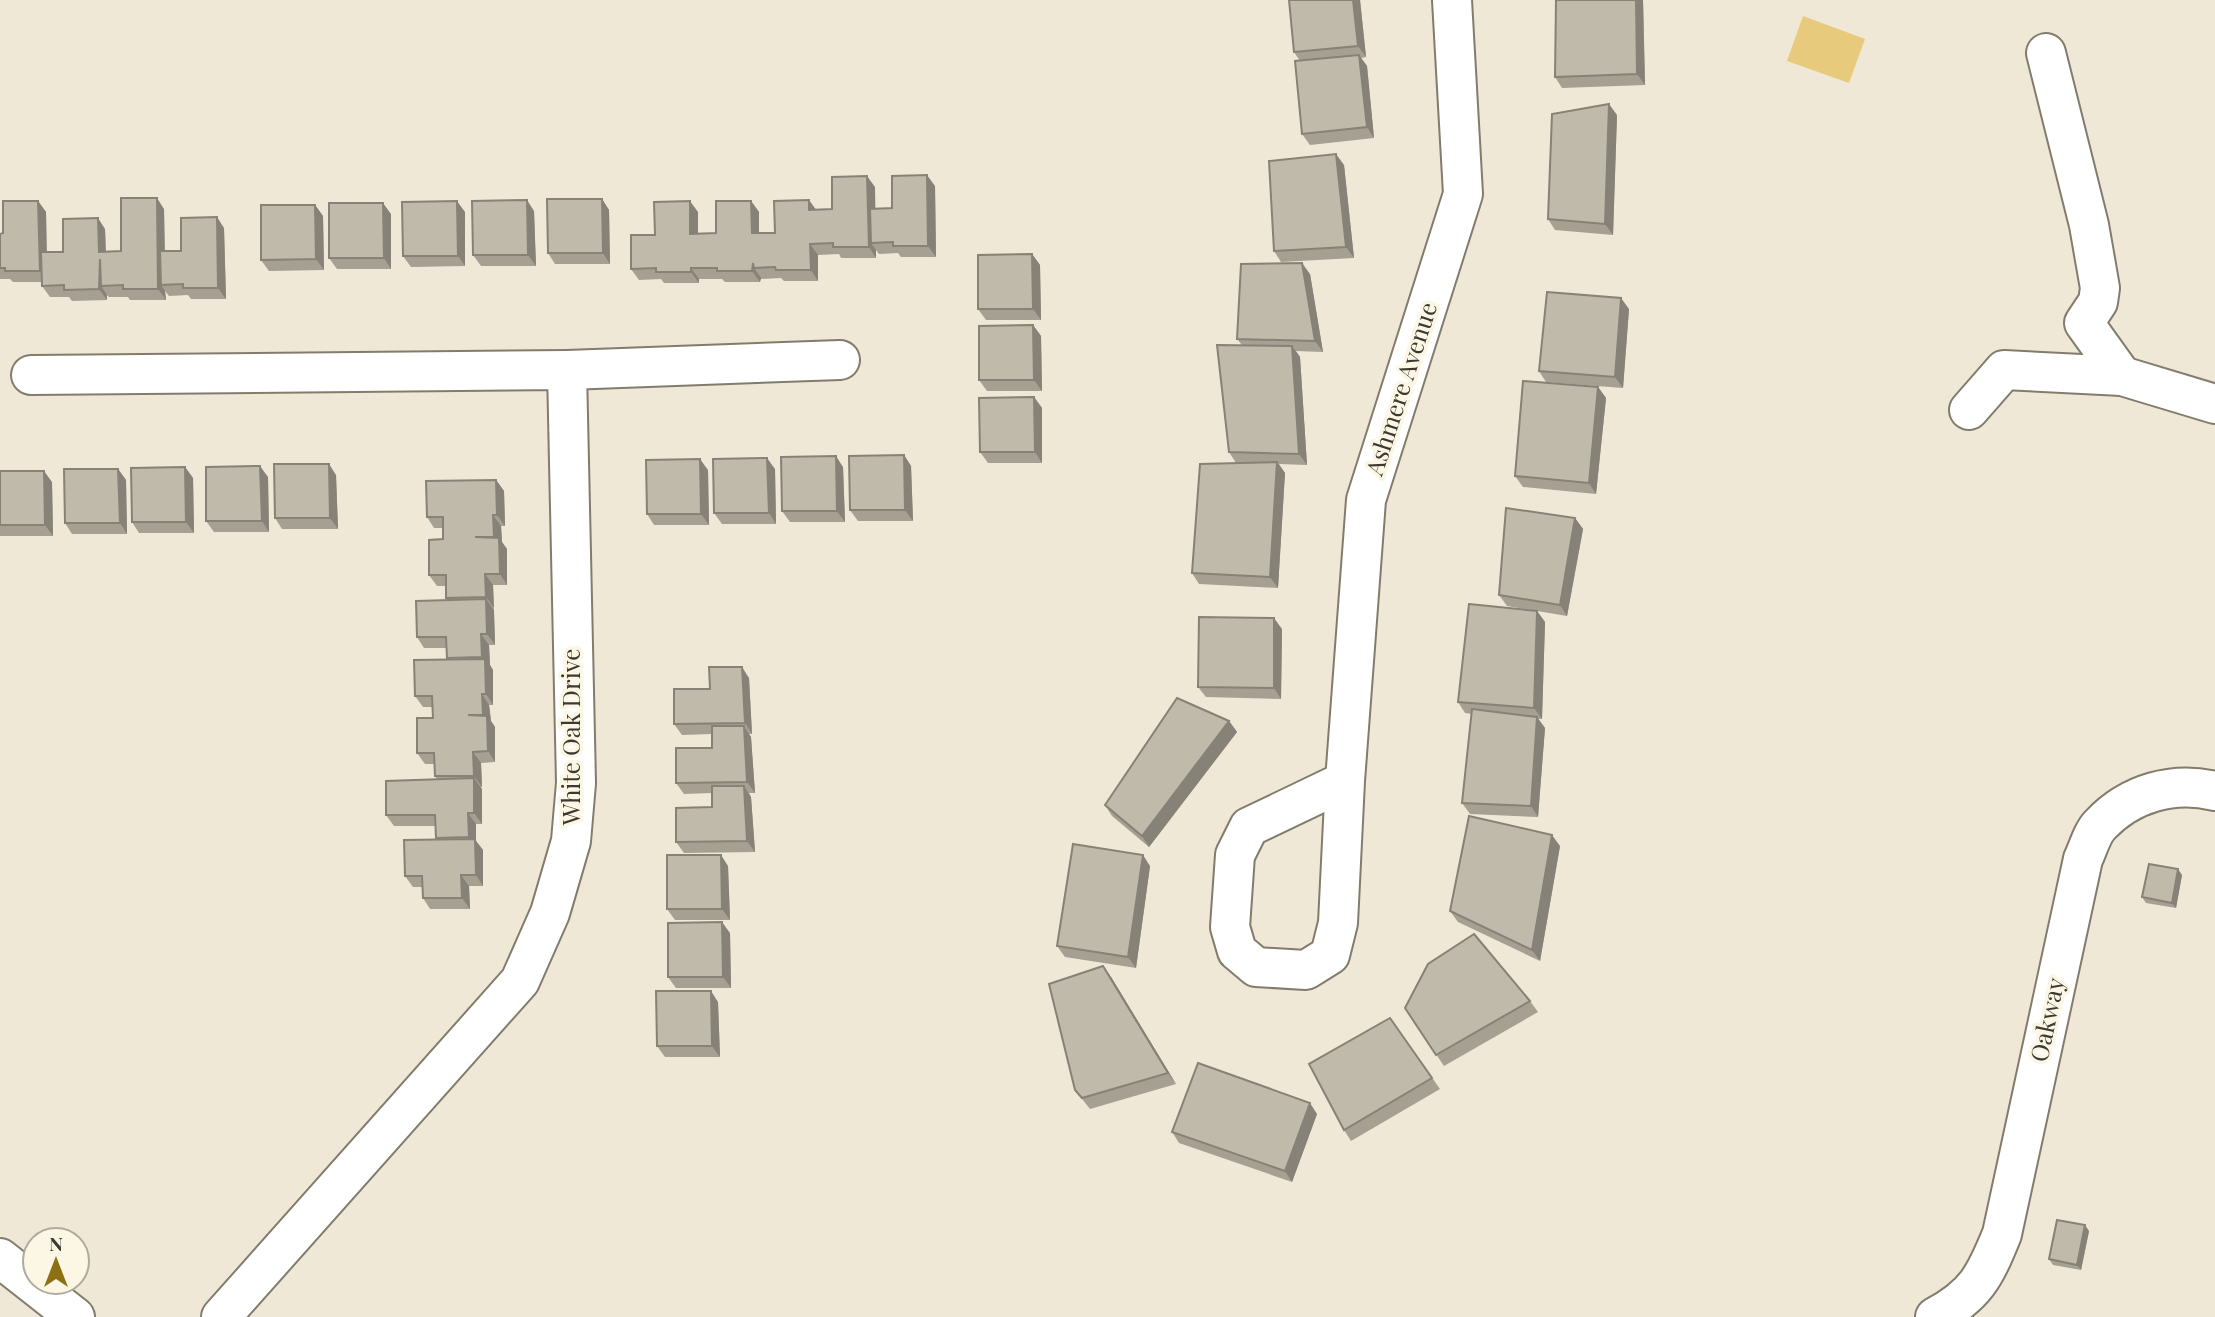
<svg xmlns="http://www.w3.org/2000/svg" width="2215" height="1317" viewBox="0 0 2215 1317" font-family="'Playfair Display',serif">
	<rect width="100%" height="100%" fill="#efe8d7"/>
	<path fill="#e7ca7b" d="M1803 16 1865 39 1849 83 1787 61Z"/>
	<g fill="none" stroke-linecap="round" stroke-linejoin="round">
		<defs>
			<g id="minor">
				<path d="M2046 53 2089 225 2100 288 2098 302 2084 323 2122 376"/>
				<path d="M567 370 840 360"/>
				<path d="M31 375 567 370 576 783 571 841 550 913 520 981 221 1317"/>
				<path d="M1969 410 2004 370 2122 376 2215 404"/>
				<path d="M1345 781 1249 827 1235 855 1230 927 1237 951 1256 967 1306 970 1330 955 1338 923 1345 781 1366 500 1463 194 1452 0"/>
				<path d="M0 1258 75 1317"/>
				<path d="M1935 1317C1976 1295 1985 1276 2002 1234L2083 859C2088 849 2092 833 2100 825 2130 793 2173 781 2215 791"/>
			</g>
		</defs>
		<use href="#minor" stroke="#827c6c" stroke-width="42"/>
		<use href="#minor" stroke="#fff" stroke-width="38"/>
	</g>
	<g fill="#a5a092">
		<path d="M1289 0H1360L1366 57 1361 58 1367 66 1374 138 1310 145 1302 134 1300 61 1294 52Z"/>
		<path d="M1643 0 1645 85 1562 88 1555 77Z"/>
		<path d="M1617 115 1613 235 1555 230 1548 219Z"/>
		<path d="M1344 165 1354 258 1281 262 1274 251Z"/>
		<path d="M935 186 936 257H901L898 253 879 254 876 250V258H841L839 254 818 255V281H784L781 278 761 279V278L760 282H725L722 279H699V283H664L661 279 639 280 631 269 655 235 698 212V234L716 233 751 201 759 212V233H775L816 210 832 209 875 187V209L892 208Z"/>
		<path d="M602 199 609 210 610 264H555L548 253Z"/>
		<path d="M38 201 46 212 47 252H63L105 229 106 252 121 251 164 209 165 251H181L224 228 226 299H191L188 295 169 296 165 291 166 300H130L128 297H109L107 295V300L72 301 69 297H50L42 286V282H13L10 279H0V234L3 233Z"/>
		<path d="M315 205 323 216 324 270 269 271 261 260Z"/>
		<path d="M534 211 536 266H481L473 255Z"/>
		<path d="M465 212V266L411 267 403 256Z"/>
		<path d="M391 214V269H337L329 258Z"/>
		<path d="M1032 254 1040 265 1041 320H986L978 309Z"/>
		<path d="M1310 274 1323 352 1296 351 1300 357 1307 465 1279 464 1285 473 1278 588 1199 584 1192 573 1236 463 1229 452 1242 345 1237 339Z"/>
		<path d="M1629 309 1623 388 1546 382 1539 371Z"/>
		<path d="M1033 325 1041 336 1042 391H987L979 380Z"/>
		<path d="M1598 387 1606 398 1596 494 1523 487 1515 476Z"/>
		<path d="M1034 397 1042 408V463H988L980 452Z"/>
		<path d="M904 455 911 466 913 521H858L850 510Z"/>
		<path d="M185 467 193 478 194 533H139L132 522Z"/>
		<path d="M843 467 845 522H790L782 511Z"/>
		<path d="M118 469 126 480 127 534H72L65 523Z"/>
		<path d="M775 469 776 524H722L714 513Z"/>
		<path d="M708 470 709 525H654L647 514Z"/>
		<path d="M0 471 52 482 53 536H0Z"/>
		<path d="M336 475 338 529H282L275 518Z"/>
		<path d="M268 477 269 532H214L206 521Z"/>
		<path d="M496 480 504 491 505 526H501L502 542 507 549V585H493L495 645H489L490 665 493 670V705H489L491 721 495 727V762L481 763 482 787H480L482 789V824H476V841L483 850V886H469L470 909H430L423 898 422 887H413L405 876 437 840 436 838 435 826H394L386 815 437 779 435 776 434 764H425L417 753 433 718 432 707H423L415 696 448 659 447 648H424L417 637 447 600 446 598V586H437L429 575 443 539V528H434L427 517Z"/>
		<path d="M1575 518 1583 529 1567 616 1507 606 1499 595Z"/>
		<path d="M1537 611 1545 622 1542 719H1538L1545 728 1538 817 1470 814 1462 803 1472 714 1465 713 1458 702Z"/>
		<path d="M1282 629 1281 699 1206 697 1198 687Z"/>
		<path d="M749 678 752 734H749L751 737 755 793H749L751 797 755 852 684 853 676 842 712 807V793L684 794 676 783 712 748V734L682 735 674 724 710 689Z"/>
		<path d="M1229 721 1237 732 1149 847 1112 816 1105 805Z"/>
		<path d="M1560 846 1540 961 1458 922 1450 911Z"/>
		<path d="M728 866 730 920H675L667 909Z"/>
		<path d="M1150 866 1136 968 1065 957 1057 946Z"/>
		<path d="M2182 875 2176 908 2146 903 2142 897Z"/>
		<path d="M730 933 731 988H676L668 977Z"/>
		<path d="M1111 977 1176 1084 1090 1109 1075 1090Z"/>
		<path d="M1530 1001 1538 1012 1444 1066 1405 1008Z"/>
		<path d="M718 1002 720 1057H665L657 1046Z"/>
		<path d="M1390 1018 1440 1089 1351 1141 1344 1130Z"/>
		<path d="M1317 1114 1292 1182 1179 1143 1172 1132Z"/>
		<path d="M2089 1231 2081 1270 2053 1265 2049 1259Z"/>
	</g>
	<g fill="#868277">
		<path d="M1353 0H1360L1366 57 1358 46Z"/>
		<path d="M1636 0H1643L1645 85 1637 74Z"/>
		<path d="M1359 55 1367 66 1374 138 1367 127Z"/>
		<path d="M1609 104 1617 115 1613 235 1605 224Z"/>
		<path d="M1336 154 1344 165 1354 258 1346 247Z"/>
		<path d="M927 175 935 186 936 257 928 246Z"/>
		<path d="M867 176 875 187 876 243H871L876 250V258L869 247Z"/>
		<path d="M157 198 164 209 165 285H161L165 291 166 300 158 289Z"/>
		<path d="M602 199 609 210 610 264 603 253Z"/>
		<path d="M527 200 534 211 536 266 528 255Z"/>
		<path d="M809 200 817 211 809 210Z"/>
		<path d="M38 201 46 212 47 282 40 271Z"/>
		<path d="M457 201 465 212V266L458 256Z"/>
		<path d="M690 201 698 212V245L690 234Z"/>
		<path d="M751 201 759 212V244L752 233Z"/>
		<path d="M383 203 391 214V269L384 258Z"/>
		<path d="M315 205 323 216 324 270 316 259Z"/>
		<path d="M217 217 224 228 226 299 218 288Z"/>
		<path d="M98 218 105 229 106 263 99 252Z"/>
		<path d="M810 244 818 255V281L811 270Z"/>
		<path d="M1032 254 1040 265 1041 320 1033 309Z"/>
		<path d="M100 259 101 286 107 295V300L99 289Z"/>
		<path d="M753 263 754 268 761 278 760 282 752 271Z"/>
		<path d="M1302 263 1310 274 1323 352 1315 341Z"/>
		<path d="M691 268 699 279V283L691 272Z"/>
		<path d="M1621 298 1629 309 1623 388 1615 377Z"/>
		<path d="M1033 325 1041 336 1042 391 1034 380Z"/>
		<path d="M1292 346 1300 357 1307 465 1299 454Z"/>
		<path d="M1598 387 1606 398 1596 494 1589 483Z"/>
		<path d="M1034 397 1042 408V463L1035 452Z"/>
		<path d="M904 455 911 466 913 521 905 510Z"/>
		<path d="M836 456 843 467 845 522 837 511Z"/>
		<path d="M767 458 775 469 776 524 769 513Z"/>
		<path d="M700 459 708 470 709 525 701 514Z"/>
		<path d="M1277 462 1285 473 1278 588 1270 577Z"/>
		<path d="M329 464 336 475 338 529 330 518Z"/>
		<path d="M260 466 268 477 269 532 262 521Z"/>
		<path d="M185 467 193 478 194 533 186 522Z"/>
		<path d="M118 469 126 480 127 534 120 523Z"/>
		<path d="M44 471 52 482 53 536 45 525Z"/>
		<path d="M496 480 504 491 505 526 497 515Z"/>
		<path d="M493 515 501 526 502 542 507 549V585L500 574 499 544 494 537Z"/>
		<path d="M1575 518 1583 529 1567 616 1560 605Z"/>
		<path d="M485 574 493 585 494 608 486 597Z"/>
		<path d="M486 599 494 610 495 645 487 634Z"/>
		<path d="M1537 611 1545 622 1542 719 1534 708Z"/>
		<path d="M1274 618 1282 629 1281 699 1274 688Z"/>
		<path d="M481 634 489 645 490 665 493 670V705L486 694 485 662 482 657Z"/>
		<path d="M742 667 749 678 752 734 745 723Z"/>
		<path d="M482 694 489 705 491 721 495 727V762L488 751 487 721 483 715Z"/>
		<path d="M1537 717 1545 728 1538 817 1531 806Z"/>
		<path d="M1229 721 1237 732 1149 847 1142 836Z"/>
		<path d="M744 726 751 737 755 793 747 782Z"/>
		<path d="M473 752 481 763 482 787 474 776Z"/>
		<path d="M474 778 482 789V824L474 813Z"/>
		<path d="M744 786 751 797 755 852 747 841Z"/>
		<path d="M468 813 476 824V841L483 850V886L476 875 475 846 469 837Z"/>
		<path d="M1552 835 1560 846 1540 961 1532 950Z"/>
		<path d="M721 855 728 866 730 920 722 909Z"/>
		<path d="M1143 855 1150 866 1136 968 1128 957Z"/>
		<path d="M2178 869 2182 875 2176 908 2172 903Z"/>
		<path d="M461 875 469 886 470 909 462 898Z"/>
		<path d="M722 922 730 933 731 988 723 977Z"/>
		<path d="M1103 966 1111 977 1176 1084 1168 1073Z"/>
		<path d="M711 991 718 1002 720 1057 712 1046Z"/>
		<path d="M1310 1103 1317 1114 1292 1182 1285 1171Z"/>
		<path d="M2085 1225 2089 1231 2081 1270 2077 1265Z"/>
	</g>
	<g fill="#c0baaa" stroke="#868277" stroke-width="2">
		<path d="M1289 0H1353L1358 46 1294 52Z"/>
		<path d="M1556 0H1636L1637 74 1555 77Z"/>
		<path d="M1359 55 1367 127 1302 134 1295 61Z"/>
		<path d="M1609 104 1605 224 1548 219 1552 114Z"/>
		<path d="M1336 154 1346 247 1274 251 1269 161Z"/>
		<path d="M927 175 928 246H893V242L871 243 870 209 892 208V176Z"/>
		<path d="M867 176 869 247H833V243L810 244 811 270H776L775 267 754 268 753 263 752 271H717V268H691V272H656V268L631 269V235H655L654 202 690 201V234L716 233V201H751L752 233H775L774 201 809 200V210L832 209V177Z"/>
		<path d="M121 198H157L158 289H123V285L101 286 100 259 99 289 64 290V285L42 286 41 252H63V219L98 218 99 252 121 251Z"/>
		<path d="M547 199H602L603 253H548Z"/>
		<path d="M527 200 528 255H473L472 201Z"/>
		<path d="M3 201H38L40 271H5V268H0V234L3 233Z"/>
		<path d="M457 201 458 256H403L402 202Z"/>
		<path d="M329 203H383L384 258H329Z"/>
		<path d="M261 205H315L316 259 261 260Z"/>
		<path d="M217 217 218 288H183V284L161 285 160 251H181V218Z"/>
		<path d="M1032 254 1033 309H978V255Z"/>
		<path d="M1302 263 1315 341 1237 339 1241 264Z"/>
		<path d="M1547 292 1621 298 1615 377 1539 371Z"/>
		<path d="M1033 325 1034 380H979V326Z"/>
		<path d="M1217 345 1292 346 1299 454 1229 452Z"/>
		<path d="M1523 381 1598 387 1589 483 1515 476Z"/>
		<path d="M1034 397 1035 452H980L979 398Z"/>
		<path d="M904 455 905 510H850L849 456Z"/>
		<path d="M836 456 837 511H782L781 457Z"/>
		<path d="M767 458 769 513H714L713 459Z"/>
		<path d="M700 459 701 514H647L646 460Z"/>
		<path d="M1277 462 1270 577 1192 573 1200 464Z"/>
		<path d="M274 464H329L330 518H275Z"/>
		<path d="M260 466 262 521H206V467Z"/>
		<path d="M185 467 186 522H132L131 468Z"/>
		<path d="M64 469H118L120 523H65Z"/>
		<path d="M0 471H44L45 525H0Z"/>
		<path d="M496 480 497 515H493L494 537H475L499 538 500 574H485L486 597 446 598V575H429V540L443 539V517H427L426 481Z"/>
		<path d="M1506 508 1575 518 1560 605 1499 595Z"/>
		<path d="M486 599 487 634H481L482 657 447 658 446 637H417L416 601Z"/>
		<path d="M1469 604 1537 611 1534 708 1458 702Z"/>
		<path d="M1199 617 1274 618V688L1198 687Z"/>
		<path d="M485 659 486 694H482L483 715H468L487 716 488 751 473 752 474 776H435L434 753H417V718H433L432 696H415L414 660Z"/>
		<path d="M709 667H742L745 723 674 724V689H710Z"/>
		<path d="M1177 698 1229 721 1142 836 1105 805Z"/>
		<path d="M1472 709 1537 717 1531 806 1462 803Z"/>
		<path d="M712 726H744L747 782 676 783V748H712Z"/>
		<path d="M474 778V813H468L469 837 436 838 435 815H386V781Z"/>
		<path d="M712 786H744L747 841 676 842V808L712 807Z"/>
		<path d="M1469 816 1552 835 1532 950 1450 911Z"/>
		<path d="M475 839 476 875H461L462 898H423L422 876H405L404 840Z"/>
		<path d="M1073 844 1143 855 1128 957 1057 946Z"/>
		<path d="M667 855H721L722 909H667Z"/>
		<path d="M2149 864 2178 869 2172 903 2142 897Z"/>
		<path d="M722 922 723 977H668V923Z"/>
		<path d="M1474 934 1530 1001 1436 1055 1405 1008 1428 964Z"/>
		<path d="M1103 966 1168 1073 1082 1098 1075 1090 1049 984Z"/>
		<path d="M656 991H711L712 1046H657Z"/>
		<path d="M1390 1018 1432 1078 1344 1130 1309 1064Z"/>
		<path d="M1198 1063 1310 1103 1285 1171 1172 1132Z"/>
		<path d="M2057 1220 2085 1225 2077 1265 2049 1259Z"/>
	</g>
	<g text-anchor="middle" stroke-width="7" stroke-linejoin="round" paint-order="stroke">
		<g font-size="24" fill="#3c3932" stroke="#fcf6e5">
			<text transform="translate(1402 389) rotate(-72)" y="8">Ashmere Avenue</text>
			<text transform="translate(572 737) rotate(-90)" y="8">White Oak Drive</text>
			<text transform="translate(2048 1020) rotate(-78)" y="8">Oakway</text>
		</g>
	</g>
	<g transform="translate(56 1261)"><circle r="33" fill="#fcf6e5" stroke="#afaa9d" stroke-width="2"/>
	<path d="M0-5L12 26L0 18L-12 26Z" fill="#8d7014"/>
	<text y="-10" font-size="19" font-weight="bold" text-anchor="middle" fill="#3c3932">N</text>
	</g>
</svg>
